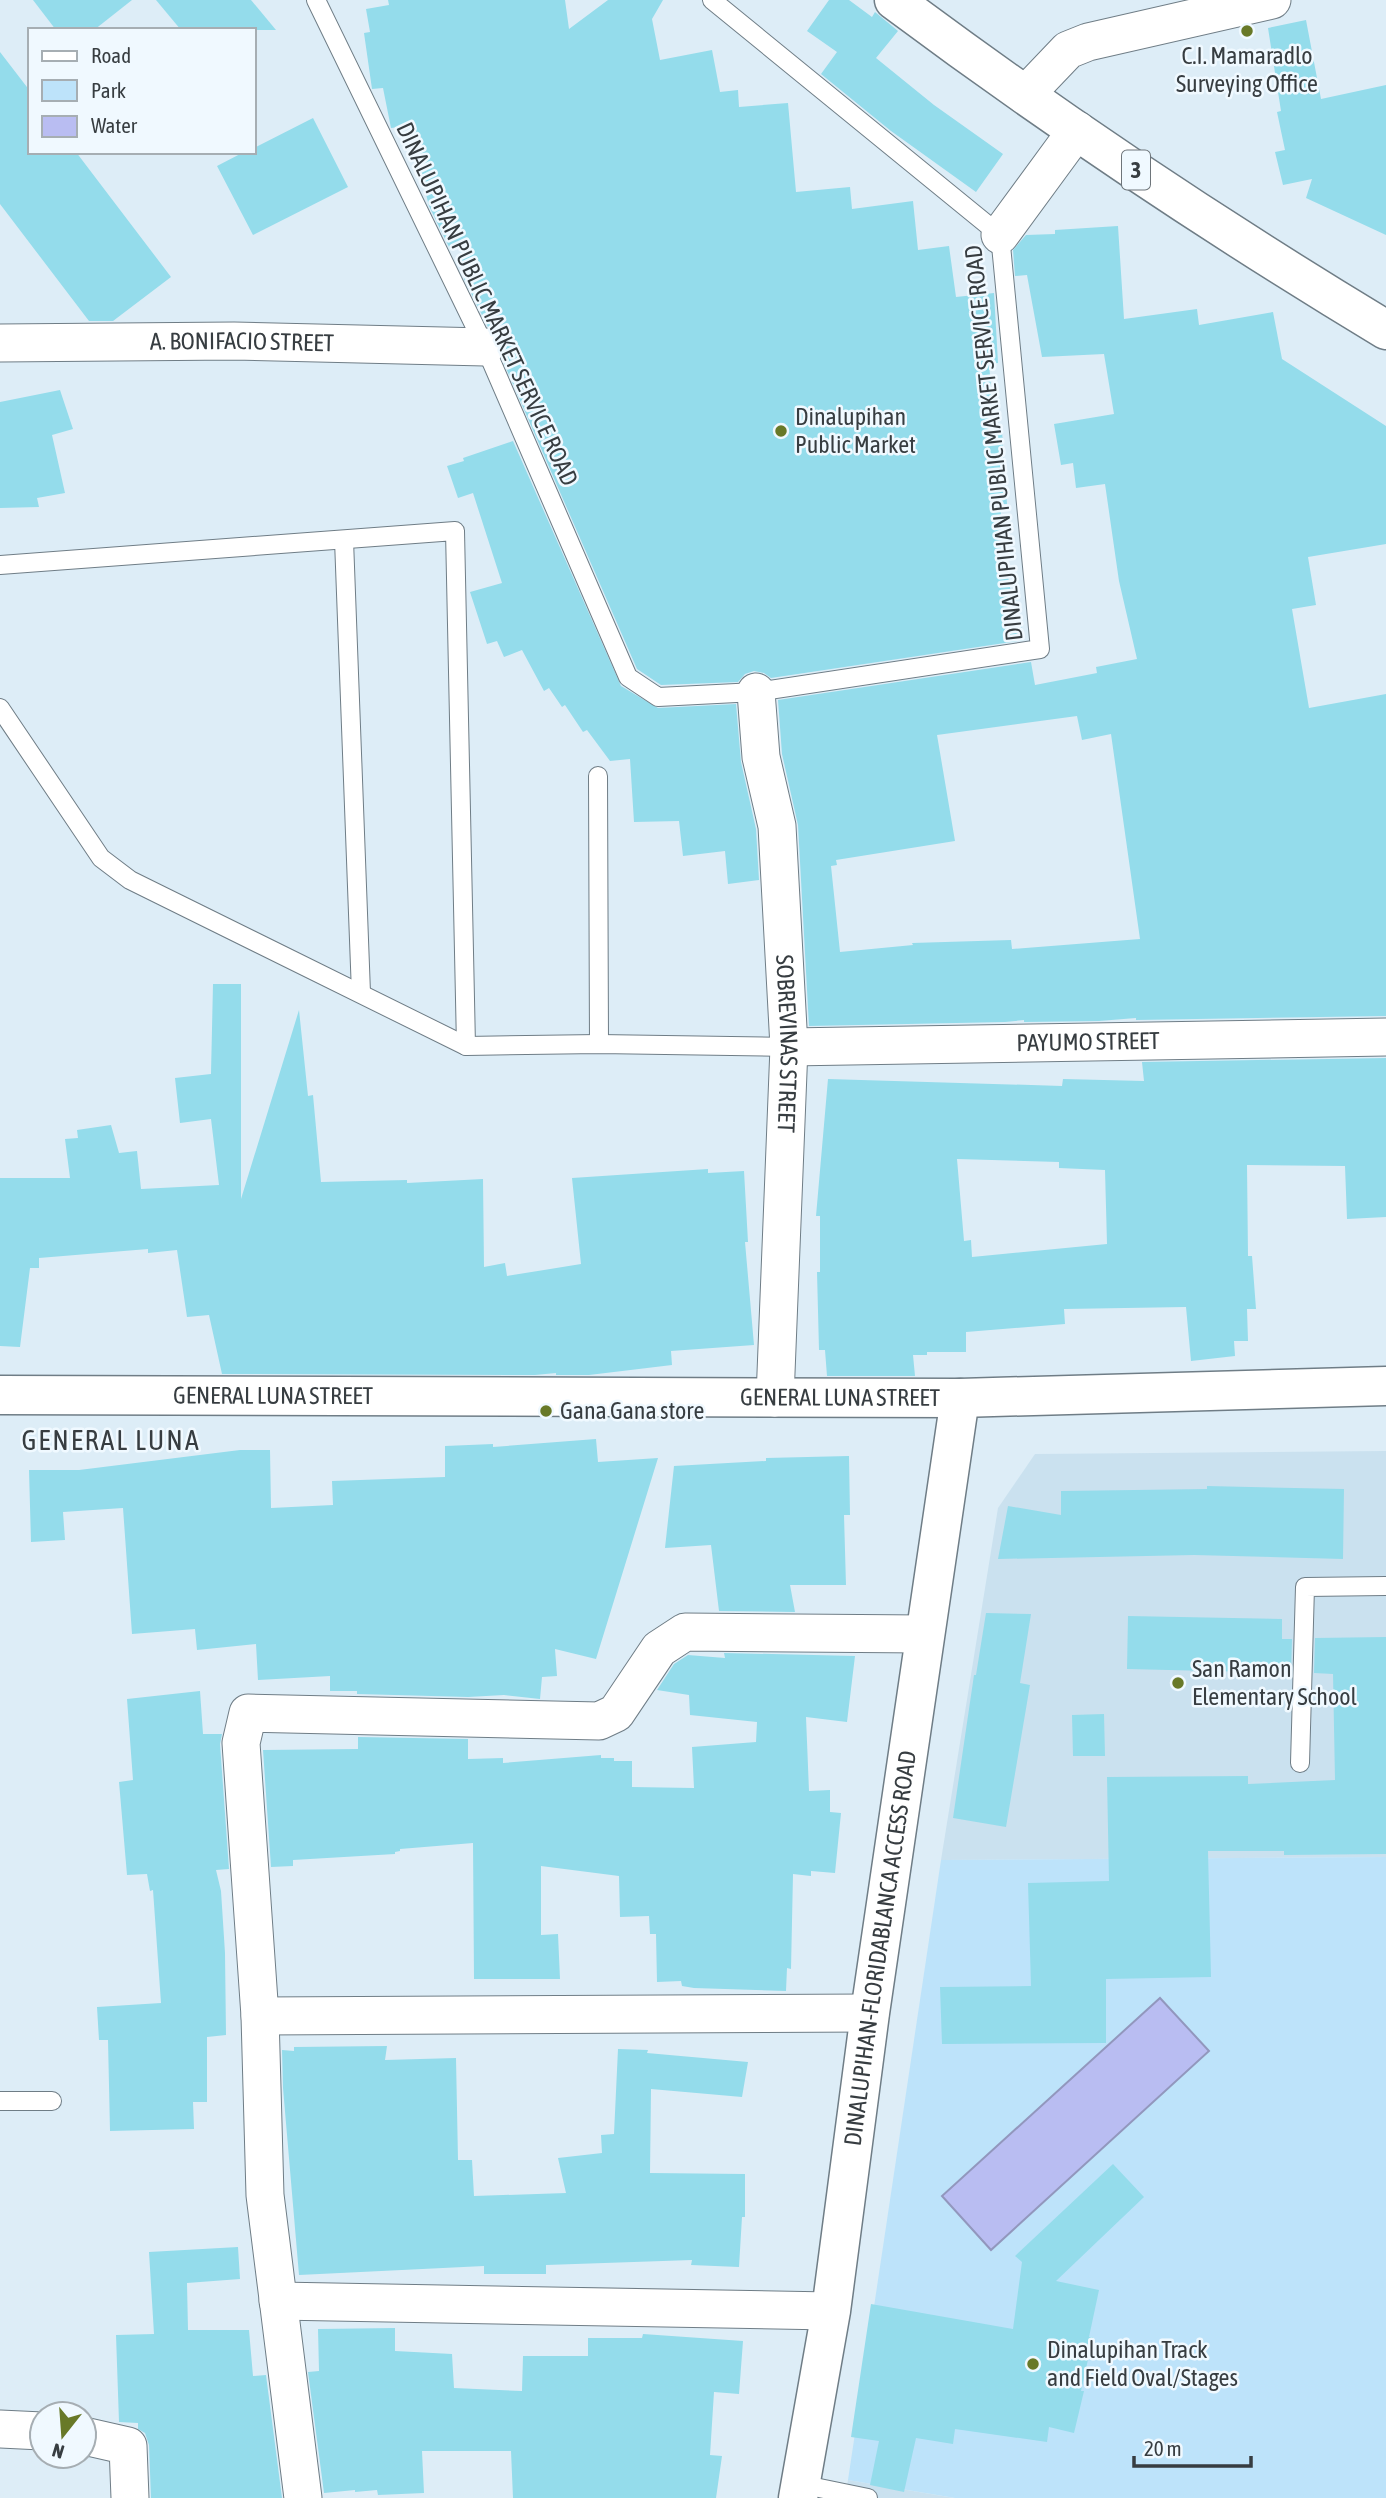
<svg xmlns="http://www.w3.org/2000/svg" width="1386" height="2498" viewBox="0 0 1386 2498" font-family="'Asap Condensed',sans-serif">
	<rect width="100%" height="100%" fill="#ddedf7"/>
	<g fill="#cae1ef">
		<path d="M1386 1451V1857L941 1860 998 1508 1035 1454Z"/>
		<path d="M848 2480 954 2498H845Z"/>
	</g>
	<path fill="#bde3fa" d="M1386 1857V2498H955L848 2480 941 1860Z"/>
	<path fill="#b9bdf2" stroke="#9297bd" stroke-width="2" d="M1160 1998 1209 2051 991 2250 942 2196Z"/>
	<g fill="#94dceb" fill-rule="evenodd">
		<path d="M33 0H132L94 30H56Z"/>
		<path d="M156 0H251L276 30H181Z"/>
		<path d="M388 0H565L569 29 608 0H663L652 19 660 60 712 50 720 92 738 90 739 107 788 103 796 192 850 187 852 209 913 201 918 250 949 246 956 297 994 293 998 363 989 364 995 432 1002 431 1007 504H1000L1005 559 1011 593 1015 592 1024 640 771 678 764 673 754 671 745 674 738 682 661 685 637 669 502 359 506 348 504 338 496 330 488 327 464 279 460 246 450 249 429 206 409 126 391 128 383 88 372 89 364 33 370 32 366 9 389 5Z"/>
		<path d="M829 0H849L872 17 875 12 898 31 876 58 934 105 1003 154 976 192 891 131 821 74 837 52 807 31Z"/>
		<path d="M1306 20 1321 99 1386 85V235L1306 198 1312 179 1283 185 1275 152 1285 150 1277 112 1281 111 1268 28Z"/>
		<path d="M0 52 30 91V152H76L171 277 113 321H89L0 204Z"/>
		<path d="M313 118 348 187 253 235 217 166 244 152H254V148Z"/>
		<path d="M1118 226 1124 319 1197 309 1199 325 1273 312 1282 359 1386 426V544L1308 557 1316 605 1292 609 1309 708 1386 694V1016L1136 1020V1018L1099 1021 1024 1022V1020L1005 1022 809 1026 798 825 782 754 778 700 1031 662 1035 685 1097 673 1096 667 1137 659 1119 581 1105 484 1076 488 1073 463 1061 465 1054 424 1114 414 1104 354 1042 357 1027 275 1015 276 1013 250 1026 235 1055 234V230ZM1077 716 1082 740 1111 734 1140 939 1012 949 1011 940 912 943 913 945 840 952 831 866 837 865 836 860 955 841 937 735Z"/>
		<path d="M60 390 73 429 52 435 65 493 37 498 39 507 0 508V402Z"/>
		<path d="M513 441 621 686 658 708 736 704 741 762 756 829 759 880 728 884 725 851 683 856 679 821 634 822 630 759 610 761 587 730 583 732 565 705 562 707 549 688 544 691 522 650 504 657 497 641 487 644 470 592 502 583 473 493 458 498 447 466 464 461 463 458Z"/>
		<path d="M213 984H241V1199L299 1010 308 1096 313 1095 321 1182 407 1180V1183L483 1179 484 1267 505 1263 507 1276 581 1264 572 1178 708 1169V1173L744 1171 748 1242H745L754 1345 671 1351 672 1365 589 1375H556V1373L535 1375 222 1374 209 1315 187 1317 177 1250 148 1253V1249L39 1258V1268H30L20 1347 0 1346V1178H70L65 1139 78 1138 77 1130 111 1125 119 1153 137 1151 141 1189 219 1185 211 1119 180 1123 175 1078 211 1074Z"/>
		<path d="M1386 1058V1217L1347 1219 1345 1166 1247 1165 1248 1256H1252L1256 1309H1247L1248 1341H1234L1235 1356 1191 1361 1186 1307 1064 1309 1065 1324 966 1332V1352H927V1355H913L915 1376H827L825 1350H819L817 1272H820V1216H816L828 1079 1062 1086 1063 1079 1144 1081 1142 1062ZM957 1159 1059 1162V1168L1105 1170 1107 1244 972 1257 971 1240 964 1241Z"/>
		<path d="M596 1439 598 1462 658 1458 596 1659 555 1649 557 1676 542 1677 540 1699 504 1695 468 1697 357 1694V1691H330V1676L258 1680 256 1644 197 1650 195 1629 132 1634 123 1508 63 1512 65 1540 31 1542 29 1470H79L240 1450H270L271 1508 333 1505 332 1481 445 1477V1446L493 1444V1447Z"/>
		<path d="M849 1456 850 1515H844L846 1585H790L795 1612 719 1611 711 1545 665 1548 674 1466 766 1461V1458Z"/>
		<path d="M1207 1486 1344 1489 1343 1559 1194 1555 998 1559 1008 1506 1061 1515V1491L1207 1489Z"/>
		<path d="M986 1613 1031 1614 1020 1683 1030 1685 1006 1827 953 1818 974 1675H976Z"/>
		<path d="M1128 1616 1282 1619V1639H1292L1291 1673 1127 1669Z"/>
		<path d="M1386 1637V1854L1284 1855V1851H1208L1211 1977 1106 1979V2043L942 2044 940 1987 1031 1986 1028 1883 1109 1881 1107 1777 1248 1776V1784L1335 1780 1333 1674 1314 1673 1315 1638Z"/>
		<path d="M724 1653 855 1656 847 1722 806 1717 809 1791 830 1790V1812L841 1813 835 1873 811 1871V1876L793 1874 791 1969 787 1968 786 1991 694 1988 682 1986 681 1981 657 1982 656 1934H650L649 1916 620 1917 619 1876 541 1866V1935L558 1934 560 1979H474L473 1843 400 1849V1851L395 1852V1854L293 1860V1866L271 1867 263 1750 358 1749V1737L468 1739V1759L503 1758V1763L601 1755V1758H614V1761H632V1787L694 1788 692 1747 756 1742 757 1722 690 1715 689 1695 657 1690 674 1664 688 1655 725 1658Z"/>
		<path d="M200 1691 203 1734H222L220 1744 229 1869 216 1870 221 1891 225 1953 226 2035 207 2037V2102H193L194 2129 110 2131 108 2040H99L97 2007 161 2003 153 1890 150 1891 147 1874 127 1875 119 1782 133 1780 127 1699Z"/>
		<path d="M1104 1714 1105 1756H1073L1072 1715Z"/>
		<path d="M387 2046 385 2060 456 2058 458 2160H472L474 2196 566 2193 558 2158 602 2153 601 2135 614 2134 618 2049 648 2050 647 2053 748 2062 742 2097 651 2089 650 2173 745 2174V2217H742L739 2267 691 2265 692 2260 546 2265V2274H484V2266L299 2275 283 2088 282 2050 294 2051V2047Z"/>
		<path d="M1113 2164 1144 2197 1056 2281 1099 2290 1089 2337H1093L1081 2391H1084L1074 2433 1049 2427 1047 2442 955 2429 953 2444 916 2438 904 2492 870 2485 879 2441 851 2437 871 2304 1013 2329 1022 2262 1015 2256Z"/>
		<path d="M238 2247 240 2279 187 2283 188 2330H249L253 2376 266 2375 282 2498H151L149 2445 145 2433 138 2429V2423L119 2422 116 2335 154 2334 149 2252Z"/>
		<path d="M395 2328V2351L452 2354 454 2388 522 2391 523 2356H588V2338H642L643 2334 743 2341 739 2394 714 2392 710 2455 722 2456 716 2498H513L511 2451H422L424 2493 378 2495 377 2490 355 2492V2490L324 2493 308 2372 319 2371 318 2329Z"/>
	</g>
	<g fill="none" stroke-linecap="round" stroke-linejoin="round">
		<defs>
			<g id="service">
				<path d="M316 0 485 347 628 677 658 697 756 692 1040 649 1000 235 712 0"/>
				<path d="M344 540 361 993"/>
				<path d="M0 565 455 531 466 1046"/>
				<path d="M0 708 101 858 130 880 466 1046 599 1044 789 1047"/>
				<path d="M598 776 599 1044"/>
				<path d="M1300 1763 1305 1587 1386 1586"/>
				<path d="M0 2101H52"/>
				<path d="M800 2484 868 2498"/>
			</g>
			<g id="minor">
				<path d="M1025 95 1068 50 1088 42 1272 0"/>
				<path d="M1000 235 1077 130"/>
				<path id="s1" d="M0 343 234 341 485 347"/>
				<path id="s2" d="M756 692 761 757 777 826 789 1047 775 1398"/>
				<path id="s3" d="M789 1047 1386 1037"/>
				<path d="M260 2016 870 2013"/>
				<path d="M278 2301 831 2311"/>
				<path d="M0 2429 42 2431"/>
				<path d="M84 2436 128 2446 130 2498"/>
				<path d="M303 2498 265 2195 260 2016 241 1743 248 1713 599 1721 616 1713 659 1649 685 1632 924 1634"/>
			</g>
			<g id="secondary">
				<path id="s4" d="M798 2498 831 2311 870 2013 960 1398"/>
			</g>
			<g id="primary">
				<path id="s5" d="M0 1395 960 1398 1386 1386"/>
			</g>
			<path id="trunk" d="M894 0C1052 118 1217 228 1386 330"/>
		</defs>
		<use href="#service" stroke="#6f7d86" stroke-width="20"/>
		<use href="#minor" stroke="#6f7d86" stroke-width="39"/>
		<use href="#secondary" stroke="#6f7d86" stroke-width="41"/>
		<use href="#primary" stroke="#6f7d86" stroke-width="41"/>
		<use href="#trunk" stroke="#6f7d86" stroke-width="41"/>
		<use href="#service" stroke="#fff" stroke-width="18"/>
		<use href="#minor" stroke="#fff" stroke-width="37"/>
		<use href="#secondary" stroke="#fff" stroke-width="38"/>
		<use href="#primary" stroke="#fff" stroke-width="38"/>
		<use href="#trunk" stroke="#fff" stroke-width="38"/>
	</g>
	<g fill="#687928" stroke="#f0f9ff" stroke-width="2.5">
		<circle cx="1247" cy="31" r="7"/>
		<circle cx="781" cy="431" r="7"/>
		<circle cx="546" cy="1411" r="7"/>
		<circle cx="1178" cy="1683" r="7"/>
		<circle cx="1033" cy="2364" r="7"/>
	</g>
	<g text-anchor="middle" stroke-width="5" stroke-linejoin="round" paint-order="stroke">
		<rect fill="#f0f9ff" stroke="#6e757a" stroke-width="2" x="1122" y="150.5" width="28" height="39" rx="5"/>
		<g font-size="23" font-weight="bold" fill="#373d41">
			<text x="1136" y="178">3</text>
		</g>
		<g font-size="24" fill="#373d41" stroke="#f0f9ff" text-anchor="start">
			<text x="1247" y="64" text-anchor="middle">C.I. Mamaradlo<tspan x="1247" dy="28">Surveying Office</tspan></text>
			<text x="795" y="425">Dinalupihan<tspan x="795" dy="28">Public Market</tspan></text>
			<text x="560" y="1419">Gana Gana store</text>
			<text x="1192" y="1677">San Ramon<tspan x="1192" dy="28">Elementary School</tspan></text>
			<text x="1047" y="2358">Dinalupihan Track<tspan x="1047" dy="28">and Field Oval/Stages</tspan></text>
		</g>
		<g font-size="24" fill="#373d41" stroke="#f0f9ff">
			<text transform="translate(487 304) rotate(65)" y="8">DINALUPIHAN PUBLIC MARKET SERVICE ROAD</text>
			<text dy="8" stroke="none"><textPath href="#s1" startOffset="242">A. BONIFACIO STREET</textPath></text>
			<text transform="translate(994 443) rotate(-96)" y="8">DINALUPIHAN PUBLIC MARKET SERVICE ROAD</text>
			<text dy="8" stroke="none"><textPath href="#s3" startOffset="299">PAYUMO STREET</textPath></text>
			<text dy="8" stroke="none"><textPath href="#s2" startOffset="354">SOBREVINAS STREET</textPath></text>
			<text dy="8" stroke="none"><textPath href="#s5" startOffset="273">GENERAL LUNA STREET</textPath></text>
			<text dy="8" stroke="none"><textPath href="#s5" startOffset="840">GENERAL LUNA STREET</textPath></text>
			<text dy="8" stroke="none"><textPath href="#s4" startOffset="556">DINALUPIHAN-FLORIDABLANCA ACCESS ROAD</textPath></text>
		</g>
		<g font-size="28" letter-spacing="2" fill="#373d41" stroke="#f0f9ff">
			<text x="111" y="1450">GENERAL LUNA</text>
		</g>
	</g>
	<rect x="28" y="28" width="228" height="126" fill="#f0f9ff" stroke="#a6aeb3" stroke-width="2"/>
	<rect x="42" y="51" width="35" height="10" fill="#ffffff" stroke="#a6aeb3" stroke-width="2"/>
	<text x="91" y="63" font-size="21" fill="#373d41">Road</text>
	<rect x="42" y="80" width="35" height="21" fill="#bde3fa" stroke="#a6aeb3" stroke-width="2"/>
	<text x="91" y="98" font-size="21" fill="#373d41">Park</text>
	<rect x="42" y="116" width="35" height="21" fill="#b9bdf2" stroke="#a6aeb3" stroke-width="2"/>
	<text x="91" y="133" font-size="21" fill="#373d41">Water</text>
	<g transform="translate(63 2435) rotate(197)"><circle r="33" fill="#f0f9ff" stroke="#a6aeb3" stroke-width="2"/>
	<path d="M0-5L12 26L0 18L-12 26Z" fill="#687928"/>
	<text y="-10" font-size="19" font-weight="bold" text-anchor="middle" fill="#373d41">N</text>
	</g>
	<path d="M1134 2456v10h117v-10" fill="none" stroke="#373d41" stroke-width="3.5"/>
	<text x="1144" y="2456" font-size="21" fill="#373d41" stroke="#f0f9ff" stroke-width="5" paint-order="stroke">20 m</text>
</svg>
